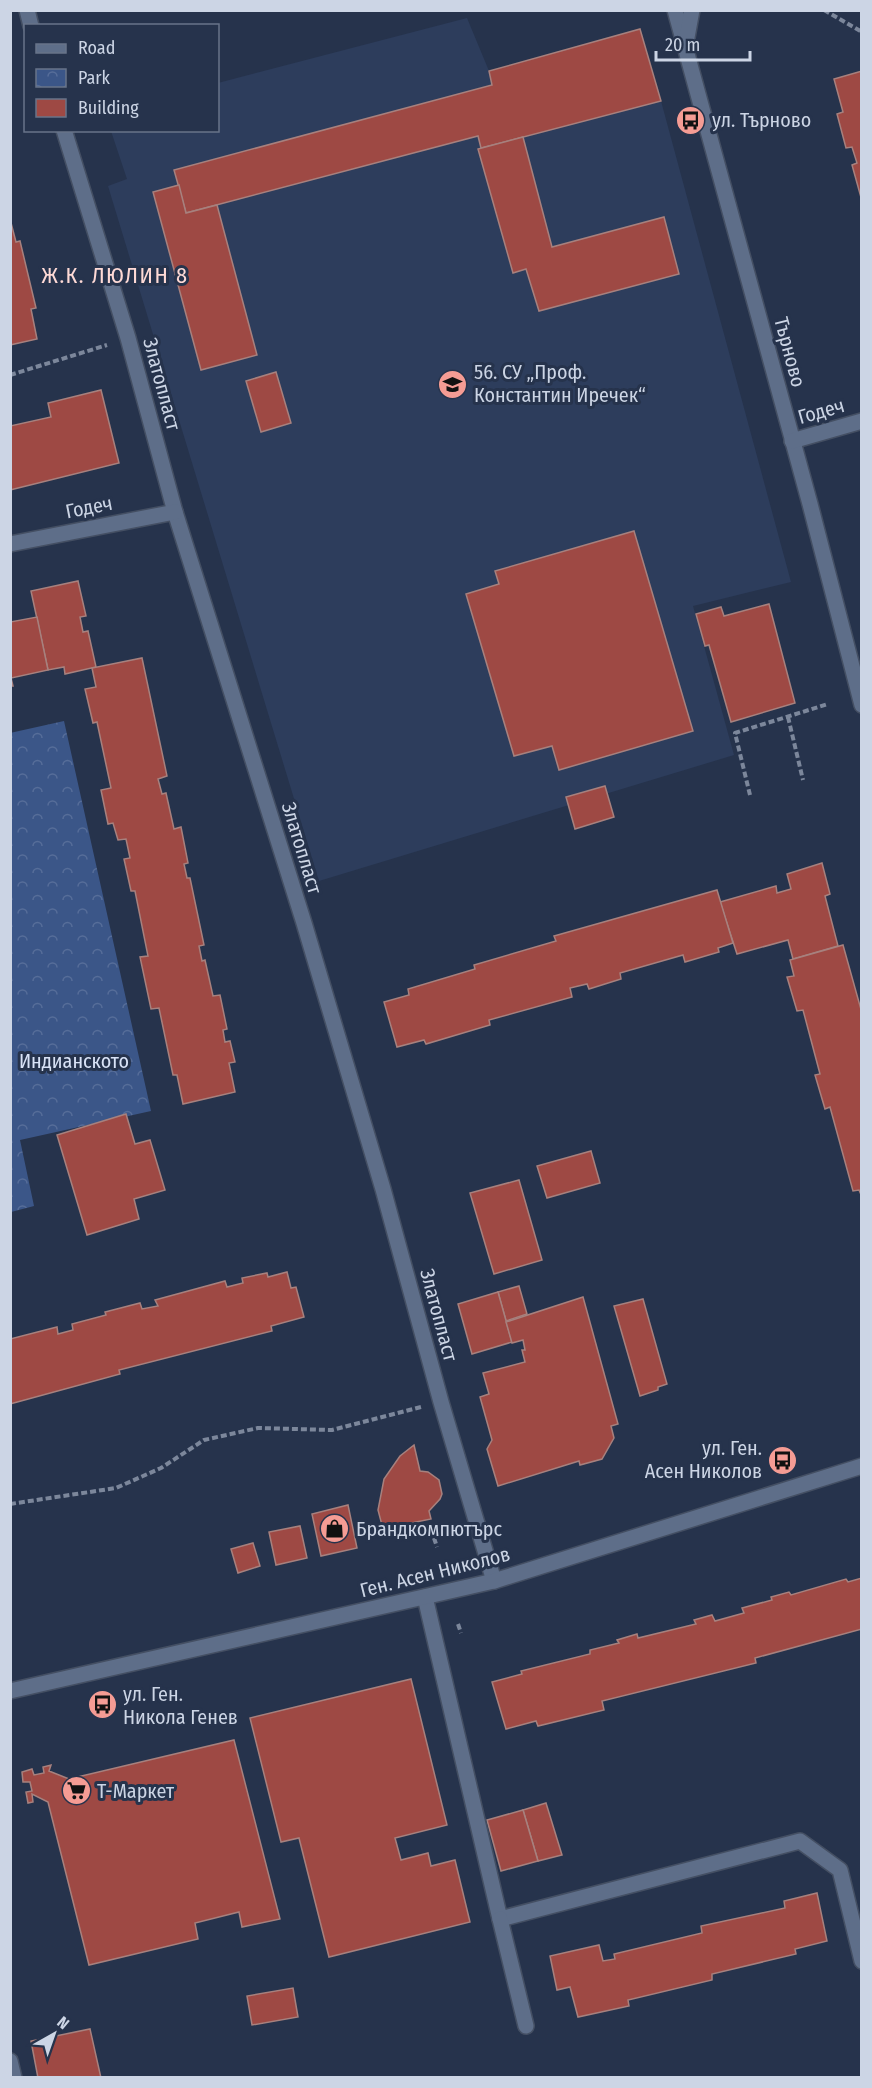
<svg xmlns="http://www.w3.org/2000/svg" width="872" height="2088" viewBox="0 0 872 2088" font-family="'Fira Sans Condensed',sans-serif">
	<defs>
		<pattern id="park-crowns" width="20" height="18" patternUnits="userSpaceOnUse" patternTransform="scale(1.5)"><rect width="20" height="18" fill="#3b5688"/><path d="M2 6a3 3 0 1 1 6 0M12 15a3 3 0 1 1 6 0" fill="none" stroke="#566d99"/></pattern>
	</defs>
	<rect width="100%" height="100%" fill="#26334c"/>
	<path fill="#2d3d5c" d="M467 18 489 71 661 101 791 582 693 606 734 755 319 881 108 186 127 179 111 131 218 130V83Z"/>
	<path fill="url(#park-crowns)" d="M64 721 151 1111 20 1140 34 1206 11 1212 10 733Z"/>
	<g fill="#9e4944" stroke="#a7817e" stroke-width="1.5">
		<path d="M640 29 661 101 481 148 478 136 186 213 174 170 492 85 489 71Z"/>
		<path d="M862 71V201L852 165 857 163 852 147 846 148 837 114 843 112 834 79Z"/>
		<path d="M523 137 552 247 664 217 679 274 539 311 526 269 513 273 478 149Z"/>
		<path d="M179 185 186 213 217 205 257 355 201 370 153 192Z"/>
		<path d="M10 219 16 242 20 241 36 308 31 309 37 339 10 345Z"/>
		<path d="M276 372 291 423 261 432 246 381Z"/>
		<path d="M101 390 119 463 10 490V426L51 417 48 403Z"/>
		<path d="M634 531 693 731 559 770 552 746 514 756 466 594 499 584 495 571Z"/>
		<path d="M78 581 86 616 80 617 83 632 88 631 96 667 65 674 64 667 48 670 31 591Z"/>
		<path d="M769 604 795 703 731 722 709 645 705 646 696 614 721 607 724 616Z"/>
		<path d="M37 617 48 670 11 678 13 686H10V622Z"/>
		<path d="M142 658 167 776 158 779 162 794 166 793 174 829 181 827 188 863 184 864 187 878H190L204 945 199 946 202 961 205 960 213 996 220 995 227 1029 223 1030 225 1042 230 1041 235 1062 229 1063 235 1092 183 1104 177 1075H173L159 1008 151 1009 140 957 148 956 135 891H131L124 859 130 858 126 839 118 840 113 823 108 824 101 790 111 788 97 722 93 723 85 689 96 687 92 668Z"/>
		<path d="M605 786 614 817 575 829 566 797Z"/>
		<path d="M822 863 830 894 825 896 838 946 793 959 788 940 737 954 720 902 776 886 777 893 791 889 787 874Z"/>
		<path d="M717 890 733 943 718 948 719 952 685 962 683 955 620 973 621 979 589 989 587 984 570 988 572 997 489 1020 490 1025 426 1044 424 1040 397 1047 384 1002 409 995 408 989 475 969 474 965 556 941 554 936Z"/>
		<path d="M843 945 862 1013V1197L859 1190 853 1191 830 1107 825 1109 815 1075 820 1074 803 1010 797 1011 787 977 794 976 790 960Z"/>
		<path d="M126 1114 135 1144 150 1140 165 1190 134 1199 139 1219 87 1235 57 1135Z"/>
		<path d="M591 1151 600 1183 547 1198 537 1166Z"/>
		<path d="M519 1180 542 1260 494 1274 470 1193Z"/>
		<path d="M287 1272 291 1288 296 1287 304 1317 271 1326 272 1331 119 1370 120 1374 10 1404V1339L57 1327 58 1334 73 1330 72 1324 106 1315 105 1312 140 1303 142 1309 158 1306 155 1300 225 1281 227 1287 243 1283 242 1278 267 1273 268 1277Z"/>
		<path d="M519 1286 527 1314 506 1321 498 1292Z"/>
		<path d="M498 1292 512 1342 472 1354 458 1304Z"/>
		<path d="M583 1297 618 1424 611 1426 614 1438 602 1459 580 1465 579 1461 498 1486 487 1449 492 1440 480 1397 489 1394 483 1373 525 1362 522 1350H525L523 1340 512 1343 506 1322Z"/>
		<path d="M643 1299 667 1384 658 1387V1390L640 1396 614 1306Z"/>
		<path d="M414 1445 420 1471 428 1472 439 1480 442 1494 440 1499 429 1511 431 1519 411 1523 412 1528 397 1532 396 1526 383 1529 378 1510 384 1479 400 1456Z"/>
		<path d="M348 1505 357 1548 321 1556 312 1514Z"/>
		<path d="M300 1526 307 1558 276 1565 269 1532Z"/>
		<path d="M253 1543 260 1566 238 1573 231 1549Z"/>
		<path d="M862 1578V1629L755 1658 756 1663 602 1701 604 1710 538 1726 536 1721 506 1729 492 1682 522 1674 521 1671 590 1654V1650L619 1643 617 1640 637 1634 638 1638 696 1624 694 1620 712 1615 715 1621 744 1613 742 1608 772 1600 771 1597 789 1592 791 1595 846 1579 848 1582Z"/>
		<path d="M411 1679 447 1825 395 1838 401 1860 428 1853 431 1866 455 1860 470 1922 329 1957 299 1838 281 1842 250 1718Z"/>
		<path d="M234 1740 280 1919 242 1927 239 1912 195 1923 198 1939 89 1965 48 1802 32 1794 33 1802 28 1803 26 1792 32 1791 30 1782H23L22 1772 32 1769 34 1775 44 1773 43 1767 51 1765 49 1771 69 1779Z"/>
		<path d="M546 1803 562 1855 538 1861 523 1810Z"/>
		<path d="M523 1810 538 1861 501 1871 487 1820Z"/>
		<path d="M817 1893 827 1941 795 1949 796 1954 712 1974V1980L628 2000 629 2006 578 2017 570 1987 557 1990 550 1956 599 1945 603 1961 615 1959 614 1954 702 1933 701 1926 785 1908 784 1901Z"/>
		<path d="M293 1988 298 2017 252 2025 247 1996Z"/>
		<path d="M90 2029 101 2078H38L31 2041Z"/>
	</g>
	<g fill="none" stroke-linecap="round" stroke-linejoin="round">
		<defs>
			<g id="minor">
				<path d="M27 10 31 26"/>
				<path d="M675 10 810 504 862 705"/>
				<path d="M686 43 692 10"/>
				<path d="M64 130 128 338 175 512 304 923 383 1189 441 1402 494 1581"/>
				<path d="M792 441 862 421"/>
				<path d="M10 544 175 512"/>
				<path d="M425 1597 500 1919 800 1841 840 1870 862 1961"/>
				<path d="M10 1691 494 1581 862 1466"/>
				<path d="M500 1919 526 2026"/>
				<path d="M10 2061 14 2078"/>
			</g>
		</defs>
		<use href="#minor" stroke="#444f63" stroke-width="18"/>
		<g stroke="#7c879b" stroke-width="4" stroke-dasharray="6 3" stroke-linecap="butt">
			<path d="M824 10 862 32"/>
			<path d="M10 375 107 345"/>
			<path d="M788 717 803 780"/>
			<path d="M750 795 735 733 828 704"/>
			<path d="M10 1504 116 1488 161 1468 204 1440 258 1428 332 1430 421 1407"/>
			<path d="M434 1538 437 1547"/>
			<path d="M458 1624 461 1633"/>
		</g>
		<use href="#minor" stroke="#5e6e89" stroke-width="15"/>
	</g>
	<defs>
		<symbol id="bus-disc" viewBox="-11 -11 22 22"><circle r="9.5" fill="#f59c94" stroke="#26334c"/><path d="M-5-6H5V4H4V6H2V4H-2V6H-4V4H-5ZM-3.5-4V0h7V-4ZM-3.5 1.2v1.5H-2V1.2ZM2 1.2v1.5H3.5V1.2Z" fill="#111"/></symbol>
		<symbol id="school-disc" viewBox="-11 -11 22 22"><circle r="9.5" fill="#f59c94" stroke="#26334c"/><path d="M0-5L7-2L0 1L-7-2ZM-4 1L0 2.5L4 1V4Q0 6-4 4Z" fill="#111"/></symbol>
		<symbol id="shop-disc" viewBox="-11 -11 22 22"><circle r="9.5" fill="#f59c94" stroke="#26334c"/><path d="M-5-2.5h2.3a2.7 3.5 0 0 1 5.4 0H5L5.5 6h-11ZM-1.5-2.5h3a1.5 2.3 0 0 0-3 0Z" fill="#111"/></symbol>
		<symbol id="supermarket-disc" viewBox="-11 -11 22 22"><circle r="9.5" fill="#f59c94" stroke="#26334c"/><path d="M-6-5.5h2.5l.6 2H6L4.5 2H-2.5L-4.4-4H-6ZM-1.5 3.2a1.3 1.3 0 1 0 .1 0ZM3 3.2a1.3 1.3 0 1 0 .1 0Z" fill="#111"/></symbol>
	</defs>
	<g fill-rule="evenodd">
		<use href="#bus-disc" x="674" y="104" width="33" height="33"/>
		<use href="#school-disc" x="436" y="368" width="33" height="33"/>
		<use href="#bus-disc" x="766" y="1444" width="33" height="33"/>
		<use href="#shop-disc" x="318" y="1512" width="33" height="33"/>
		<use href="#bus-disc" x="86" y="1688" width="33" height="33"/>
		<use href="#supermarket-disc" x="60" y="1774" width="33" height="33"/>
	</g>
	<g text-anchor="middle" stroke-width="6" stroke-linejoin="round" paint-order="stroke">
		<g font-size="20" fill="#ccd5e5" stroke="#26334c" text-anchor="start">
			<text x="712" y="127">ул. Търново</text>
			<text x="474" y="379">56. СУ „Проф.<tspan x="474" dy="23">Константин Иречек“</tspan></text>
			<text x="762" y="1455" text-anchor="end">ул. Ген.<tspan x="762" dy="23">Асен Николов</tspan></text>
			<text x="356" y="1536">Брандкомпютърс</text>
			<text x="123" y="1701">ул. Ген.<tspan x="123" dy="23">Никола Генев</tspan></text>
			<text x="97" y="1798">Т-Маркет</text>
		</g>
		<g font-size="20" fill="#ccd5e5" stroke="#26334c">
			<text transform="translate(790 352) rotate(75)" y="7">Търново</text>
			<text transform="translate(162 384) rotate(75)" y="7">Златопласт</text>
			<text transform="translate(821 411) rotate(-16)" y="7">Годеч</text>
			<text transform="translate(89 507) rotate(-11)" y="7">Годеч</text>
			<text transform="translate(302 848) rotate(73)" y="7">Златопласт</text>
			<text transform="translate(439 1315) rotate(75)" y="7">Златопласт</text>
			<text transform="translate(435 1572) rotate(-14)" y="7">Ген. Асен Николов</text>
		</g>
		<g font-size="20" fill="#d9e3f7" stroke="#26334c">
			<text x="74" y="1068">Индианското</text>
		</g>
		<g font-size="22" letter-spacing="1.5" fill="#fedad6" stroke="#26334c">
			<text x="115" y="283">Ж.К. ЛЮЛИН 8</text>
		</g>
	</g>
	<rect width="872" height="2088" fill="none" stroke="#ccd5e5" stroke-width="24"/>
	<rect x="24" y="24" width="195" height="108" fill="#26334c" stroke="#687489" stroke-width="1.5"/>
	<rect x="36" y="44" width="30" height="9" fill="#5e6e89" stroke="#687489" stroke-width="1.5"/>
	<text x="78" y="54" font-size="18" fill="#ccd5e5">Road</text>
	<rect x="36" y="69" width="30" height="18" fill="url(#park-crowns)" stroke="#687489" stroke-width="1.5"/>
	<text x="78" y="84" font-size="18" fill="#ccd5e5">Park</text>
	<rect x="36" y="99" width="30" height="18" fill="#9e4944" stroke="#687489" stroke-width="1.5"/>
	<text x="78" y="114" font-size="18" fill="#ccd5e5">Building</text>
	<g transform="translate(54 2034) rotate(40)" stroke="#26334c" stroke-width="4.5" paint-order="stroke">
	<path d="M0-4.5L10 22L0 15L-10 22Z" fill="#ccd5e5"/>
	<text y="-9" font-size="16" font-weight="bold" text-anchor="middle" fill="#ccd5e5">N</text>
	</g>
	<path d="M656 51v9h94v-9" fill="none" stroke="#ccd5e5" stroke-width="3"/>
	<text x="665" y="51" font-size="18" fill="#ccd5e5" stroke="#26334c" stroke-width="4.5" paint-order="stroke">20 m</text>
</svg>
